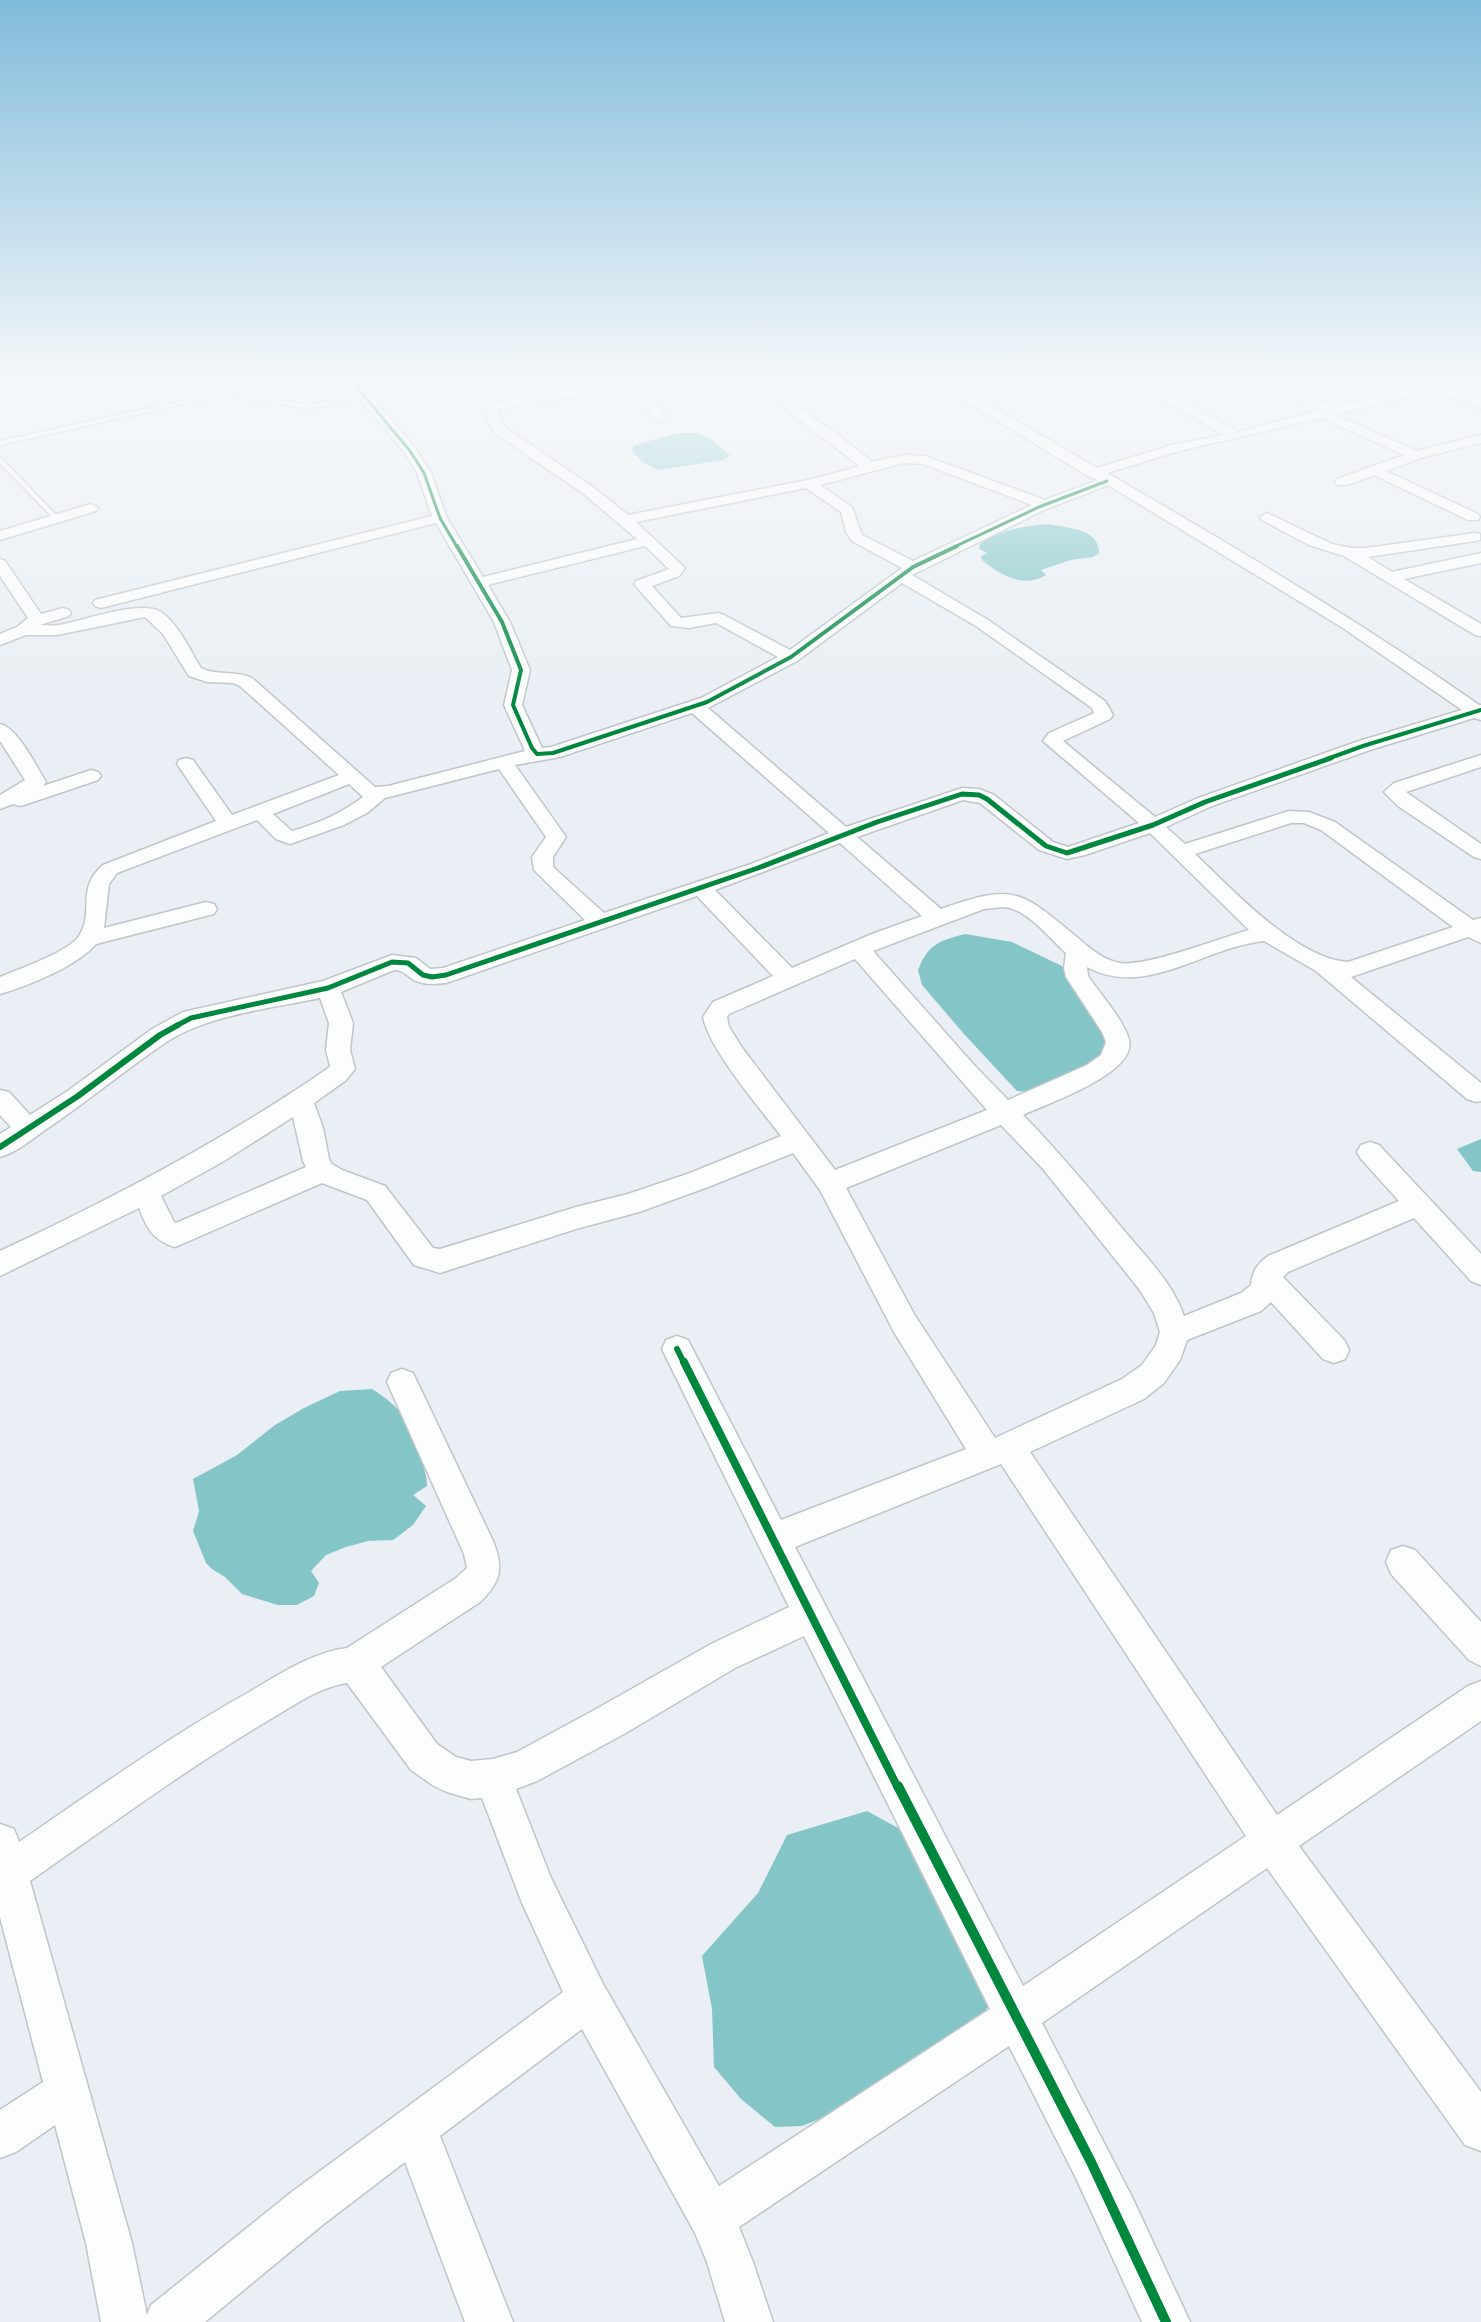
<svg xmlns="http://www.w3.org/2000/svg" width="1481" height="2322" viewBox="0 0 1481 2322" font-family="'Public Sans',sans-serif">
	<rect width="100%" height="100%" fill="#e9eff4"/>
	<g fill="#84c6c8">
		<path d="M678 433H699L710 438 730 455 724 460 657 470 644 463 631 450 635 445Z"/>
		<path d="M1048 524C1066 528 1100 528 1099 553L1093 557 1071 560 1041 570 1046 575C1024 589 1000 575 982 560L981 556 987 553 979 549 980 544C1000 530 1023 526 1048 524Z"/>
		<path d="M965 934 1012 942 1062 966 1105 1028 1106 1044 1098 1061 1031 1092 1017 1091 964 1034 922 985 918 970C928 944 939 941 965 934Z"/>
		<path d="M1481 1139V1172L1473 1171 1457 1149Z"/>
		<path d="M372 1389C402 1408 414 1425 422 1460 424 1470 427 1476 427 1486L413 1495 426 1506 413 1525 393 1540 368 1541 346 1547 326 1555 311 1571 319 1583 314 1596 297 1605H278L242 1594 225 1577 212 1569 206 1563 193 1531 199 1511 193 1479 237 1455 275 1425 304 1408 340 1391Z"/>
		<path d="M867 1811 909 1834 989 2005 980 2019 846 2108 802 2126 775 2127 741 2099 714 2067 712 2009 702 1956 758 1893 787 1835Z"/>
	</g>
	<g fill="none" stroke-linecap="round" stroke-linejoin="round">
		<defs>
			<g id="lane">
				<path d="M206 378H211L219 392 308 405 365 394 368 396 308 409 216 394 210 398 0 445V441L208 395 214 391Z"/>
				<path d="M0 457 59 518V520H55L0 463Z"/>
			</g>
			<g id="street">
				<path d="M343 378H356L415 448 431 473 447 518 483 577 637 539 584 494 496 434 489 423 486 411 490 404 518 397 638 379 686 378 680 382 646 386 665 417 659 421 655 420 635 388 518 405 498 411 501 423 506 428 594 488 628 515 813 479 860 466 792 415 776 397 754 378H768L784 391 800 409 841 437 872 462 904 455 925 456 1045 500 1098 480 1088 476 928 378H943L1097 468 1172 445 1224 435 1126 378H1142L1238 432 1321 410 1255 378H1272L1335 407 1452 378H1474L1446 387 1481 400V408L1433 390 1335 415 1417 451 1481 435V443L1421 458 1386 471 1478 514 1480 517 1478 520H1468L1374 475 1347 485H1337L1335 482 1337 479 1404 455 1322 418 1179 451 1107 473C1233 546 1359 621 1479 705H1481V720L1474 718 1370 750 1212 806 1166 827 1185 844 1289 811 1309 812 1335 822 1473 920 1481 918V943L1468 937 1351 977 1481 1083V1101L1476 1102 1467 1099 1316 971 1264 941C1204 947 1146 999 1087 967L1088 976C1100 994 1124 1020 1129 1040 1138 1073 1046 1104 1023 1115 1060 1153 1093 1193 1127 1234 1148 1259 1173 1284 1184 1316L1241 1293 1251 1285C1252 1272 1257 1264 1268 1256L1399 1201 1361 1159 1357 1152 1361 1145 1370 1142 1379 1145 1481 1254V1285L1471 1281 1414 1218 1288 1272 1283 1277 1345 1341 1349 1350 1345 1359 1334 1363 1323 1359 1271 1302 1261 1311 1187 1340 1180 1360 1164 1383 1144 1399 1030 1452 1277 1815 1468 1686 1481 1681V1721L1299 1846 1481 2092V2151L1465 2145 1267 1868 1042 2023 1133 2199 1190 2322H1142L1076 2178 1009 2046 739 2227 753 2262 773 2322H725L707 2262 695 2233 582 2029 440 2136 513 2322H465L405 2162 325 2223 205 2322H101L86 2243 55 2125 16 2152 0 2158V2110L43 2082 0 1917V1824L14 1829 19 1842C95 1790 170 1736 251 1691 280 1674 313 1652 347 1648L456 1578 467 1568 464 1554 387 1382 391 1373 402 1369 413 1373 493 1541C504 1568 501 1582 480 1602L381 1667 437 1744 456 1757 471 1761 493 1759 517 1752 598 1708 711 1644 789 1607 662 1349 666 1340 677 1336 688 1340 781 1520 966 1449 894 1332 820 1190 793 1153 708 1187 639 1212 576 1229 440 1273 414 1265 367 1200 322 1183 175 1247C153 1240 147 1229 139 1208L0 1276V1251C114 1198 224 1140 327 1069L330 1066 326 1050 329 1023 320 998C273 1008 208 1015 168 1041 126 1069 87 1102 45 1130 31 1140 17 1152 0 1157V1134L11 1127 0 1115V1090L9 1092 30 1115 69 1090 152 1029 183 1012 323 981 392 955 416 958 430 969 443 968 585 920 534 870 532 857 546 837 499 769 385 798 367 813 344 825 290 844 276 839 257 820 117 873 109 884 104 928 206 902 214 904 217 909 214 914 96 944C77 966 28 986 0 994V977C19 969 68 952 79 936 95 912 75 889 103 865L216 821 177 764 179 760 186 758 193 760 232 815 339 775 240 686 233 683 207 682 189 676 163 634 145 617 57 635H26L0 645V634L17 627 28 618 0 576V559L5 561 41 614 63 608 69 610 71 613 69 616 40 625C46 625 53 626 59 625 83 621 141 599 161 612 179 625 190 650 201 668 216 676 235 670 252 678L375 787 388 786 525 751 504 705 512 670 494 622 436 523 101 608 95 606 93 603 95 600 432 516 417 473 405 453ZM904 463 923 464 1032 505 913 561 862 535 852 507 820 485ZM1108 485 1343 628 1462 710 1356 742 1198 798 1155 817 1063 741 1110 719 1113 715 1105 701 988 620 912 575 1044 510ZM806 488 841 512 846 532 852 541 902 568 790 650 724 615 718 613 681 618 652 586 679 576 685 568 636 522ZM645 546 669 569 636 581 634 584 671 626 689 628 716 623 778 657 701 698 551 747 542 748 522 705 530 670 510 622 488 585ZM902 583 976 626 1092 708 1094 713 1049 733 1043 741 1139 823 1068 847 1053 842 994 795 979 789 962 788 846 827 708 708 797 661ZM692 713 829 833 751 864 604 913 553 867V857L566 837 515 765 560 757ZM349 784 363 797C342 813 317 824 292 831L273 814ZM963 800 980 803 1039 850 1067 859 1085 855 1150 833 1249 930C1221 938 1146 967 1120 963 1104 960 1090 949 1078 938 1020 890 1015 883 941 909L857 837ZM1291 823H1304L1321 830 1453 927 1348 962C1296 959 1232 889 1195 854ZM840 843 922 916 872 934 792 968 715 890ZM697 896 773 976 713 1002 703 1017C709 1049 760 1108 781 1136L690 1173 628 1194 576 1207 440 1249 433 1248 385 1186 342 1170 332 1164 329 1159 323 1128 314 1103 345 1081 355 1069 350 1050 353 1023 341 992 394 970C405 970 407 977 416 981 426 985 436 984 446 983ZM1003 907C1027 908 1049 938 1066 953L1064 968 1066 977 1102 1032 1106 1042 1101 1055 1087 1065 1008 1100 974 1065 873 951 984 909ZM855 959 987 1110 835 1170 743 1049 729 1027 727 1017 729 1014ZM293 1117 303 1161 306 1167 176 1223 174 1222 161 1196 224 1161ZM1001 1125 1043 1169 1139 1289 1154 1313 1160 1332 1156 1345 1142 1365 1122 1379 995 1438 914 1314 846 1188ZM1001 1464 1246 1836 1023 1986 795 1547ZM804 1636 990 2009 719 2186 603 1984 551 1878 516 1789 537 1781 624 1734 735 1668ZM347 1683 411 1770 434 1786 447 1792 471 1799 482 1798 522 1903 563 1992 293 2191 151 2305 147 2315 132 2243 30 1881C109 1826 186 1769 269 1720 293 1706 319 1687 347 1683Z"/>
				<path d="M91 504 98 508 96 511 0 540V531Z"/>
				<path d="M1267 513 1332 544 1352 548H1366L1475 533 1480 534V540L1475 541 1368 557 1392 572 1481 553V563L1404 579 1481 624V636L1475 635 1344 556 1309 545 1262 520 1260 517Z"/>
				<path d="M0 724C18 728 36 766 46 782L43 786 91 770 98 772 101 776 98 780 27 804 20 806 13 804 0 809V795L25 780 0 741Z"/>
				<path d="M1481 755V767L1406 792 1481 844V859L1474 857 1398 806 1384 792 1394 783Z"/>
				<path d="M1403 1546 1415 1550 1481 1622V1666L1469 1660 1391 1574 1386 1562 1391 1550Z"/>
			</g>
		</defs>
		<use href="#lane" stroke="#c0c5c9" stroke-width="3"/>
		<use href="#street" stroke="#c0c5c9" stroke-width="3"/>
		<use href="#lane" fill="#fcfdfd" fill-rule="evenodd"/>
		<use href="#street" fill="#fcfdfd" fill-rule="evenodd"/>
		<defs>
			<g id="cycleway-far5">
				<path d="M349 378 410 451 424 473 440 518 457 547"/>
				<path d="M954 547 1039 507 1107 481"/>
			</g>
			<g id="cycleway-far4">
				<path d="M457 546 502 622 521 670 513 705 532 748 537 754 553 753 707 702 791 657 913 567 957 546"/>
				<path d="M1327 759 1363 746 1481 710"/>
			</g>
			<path id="cycleway-far3" d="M176 1026 191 1018 328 988 392 962 408 963 423 975 432 977 446 975 758 868 877 822 962 794 979 795 987 799 1046 846 1067 853 1153 825 1205 802 1331 758"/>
			<g id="cycleway-far2">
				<path d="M0 1147 78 1096 160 1035 178 1025"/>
				<path d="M677 1349 684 1363"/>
			</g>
			<path id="cycleway-far1" d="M684 1362 898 1788"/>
			<path id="cycleway" d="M898 1786 1091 2162 1166 2322"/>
		</defs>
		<use href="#cycleway-far5" stroke="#fff" stroke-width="5"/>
		<use href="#cycleway-far4" stroke="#fff" stroke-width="5.5"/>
		<use href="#cycleway-far3" stroke="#fff" stroke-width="8"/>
		<use href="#cycleway-far2" stroke="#fff" stroke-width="9"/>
		<use href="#cycleway-far1" stroke="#fff" stroke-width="11"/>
		<use href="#cycleway" stroke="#fff" stroke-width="13"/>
		<use href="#cycleway-far5" stroke="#00873e" stroke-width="3"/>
		<use href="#cycleway-far4" stroke="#00873e" stroke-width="4"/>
		<use href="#cycleway-far3" stroke="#00873e" stroke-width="5"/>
		<use href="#cycleway-far2" stroke="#00873e" stroke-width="6"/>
		<use href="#cycleway-far1" stroke="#00873e" stroke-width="8"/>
		<use href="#cycleway" stroke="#00873e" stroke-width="10"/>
	</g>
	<linearGradient id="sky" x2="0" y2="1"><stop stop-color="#80bbdb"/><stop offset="0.54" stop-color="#f5f8fa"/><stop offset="1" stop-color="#f5f8fa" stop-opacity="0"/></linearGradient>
	<rect width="1481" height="704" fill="url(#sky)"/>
</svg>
